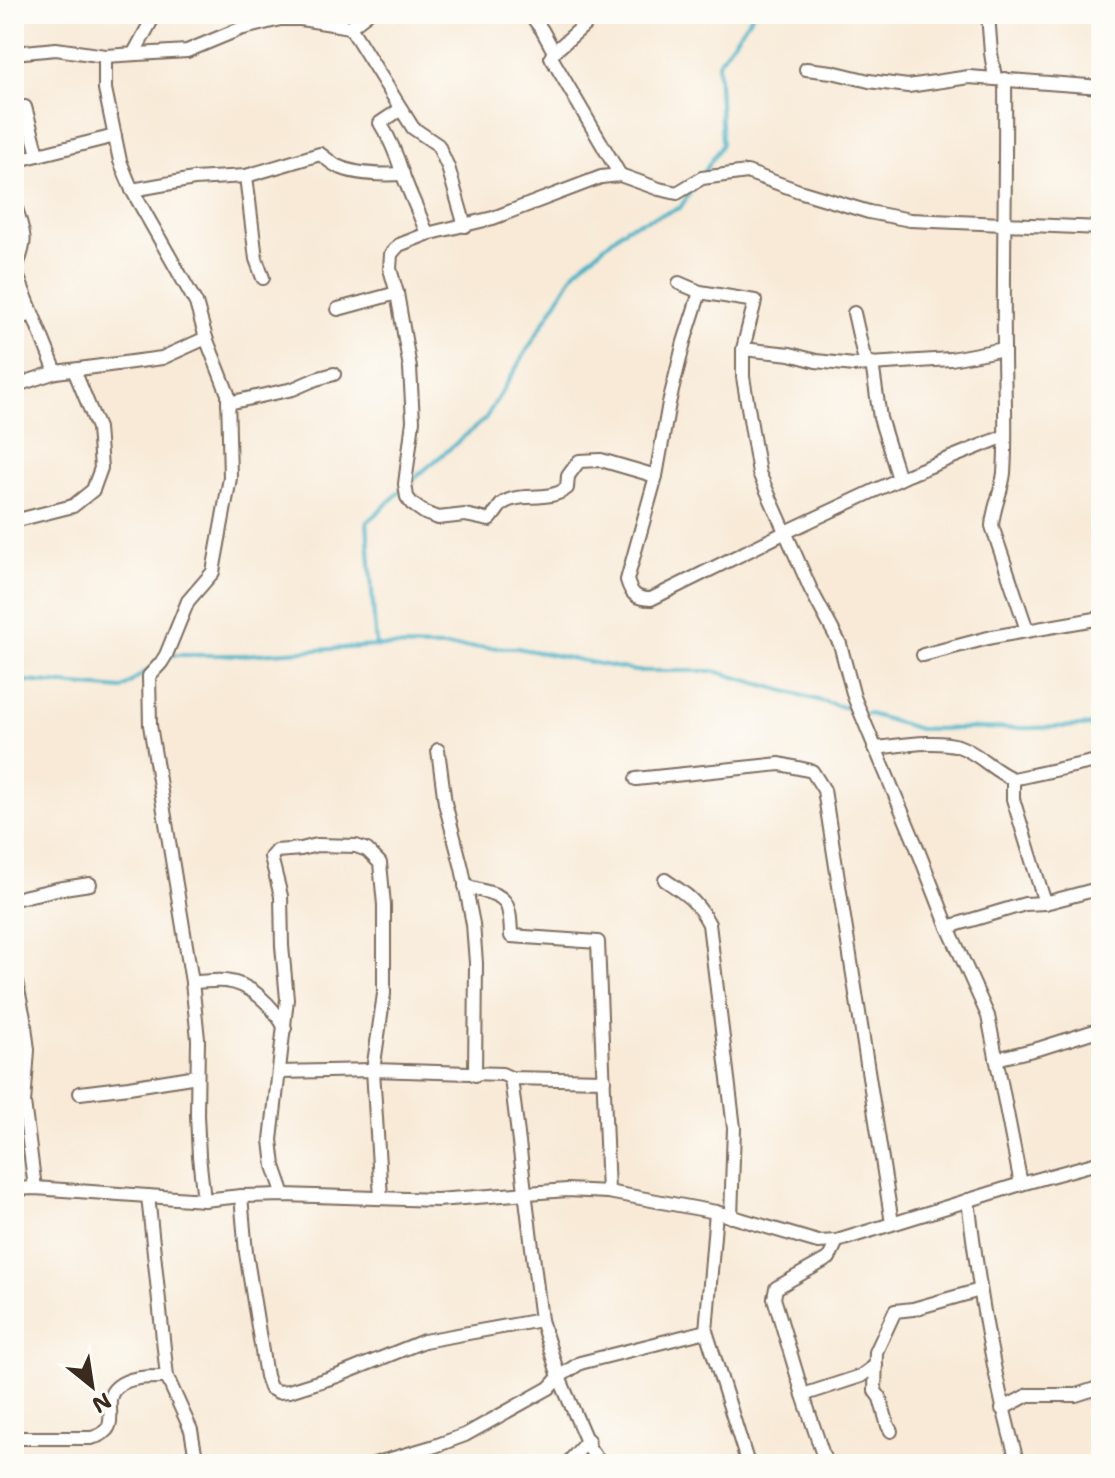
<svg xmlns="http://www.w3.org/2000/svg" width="1115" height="1478" viewBox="0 0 1115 1478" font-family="'Shantell Sans',sans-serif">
	<rect width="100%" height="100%" fill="#fdfcf7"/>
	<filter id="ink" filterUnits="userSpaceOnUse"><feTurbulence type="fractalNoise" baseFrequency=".0125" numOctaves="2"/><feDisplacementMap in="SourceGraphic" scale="16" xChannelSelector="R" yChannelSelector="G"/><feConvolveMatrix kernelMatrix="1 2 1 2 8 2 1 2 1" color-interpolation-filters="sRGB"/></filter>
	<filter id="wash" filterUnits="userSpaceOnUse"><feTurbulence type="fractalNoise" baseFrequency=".006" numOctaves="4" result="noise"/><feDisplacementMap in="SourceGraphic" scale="32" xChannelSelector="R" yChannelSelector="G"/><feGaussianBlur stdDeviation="1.8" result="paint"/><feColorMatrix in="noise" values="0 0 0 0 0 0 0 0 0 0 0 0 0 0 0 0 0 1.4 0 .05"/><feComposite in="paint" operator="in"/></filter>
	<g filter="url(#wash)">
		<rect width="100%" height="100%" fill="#f8ead7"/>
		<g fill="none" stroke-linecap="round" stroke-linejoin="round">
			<g stroke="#47b2c6" stroke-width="4">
				<path d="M703 174 722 144 718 63 753 14"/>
				<path d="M410 482 485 419 576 270 627 227 680 208 693 188"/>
				<path d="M376 646 367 522 404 488"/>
				<path d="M170 655H242L376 646 517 648 636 671H714L857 711"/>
				<path d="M14 680 122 689 150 668"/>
				<path d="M866 713 919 729 1032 728 1101 725"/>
			</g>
		</g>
	</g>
	<g filter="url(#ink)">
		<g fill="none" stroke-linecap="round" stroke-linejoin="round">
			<defs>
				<g id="street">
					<path d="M530 14 542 30 554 52 551 57 620 175"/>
					<path d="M988 14 991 53 995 78"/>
					<path d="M350 27 413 128 438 145 448 167 465 226"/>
					<path d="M554 52 597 14"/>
					<path d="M14 53 56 49 105 56 187 51 240 29 280 19H301L350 27 367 14"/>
					<path d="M134 53 155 14"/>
					<path d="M105 56V89L120 161 132 190 196 303 206 338 228 394 230 478 213 572 188 601 166 655 161 663 149 676 150 725 192 982 198 1039 197 1115 199 1156 204 1200"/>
					<path d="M806 69 832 72 869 81 908 86 969 77 1101 87"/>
					<path d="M1005 79C1006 169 1003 260 1004 350 1004 391 1007 432 1004 473 1002 491 993 508 992 526L1027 630"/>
					<path d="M25 107 38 154"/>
					<path d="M401 109 380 123C391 140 397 156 403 175 410 195 420 214 427 234"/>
					<path d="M14 161 115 136"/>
					<path d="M246 176 256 259 263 278"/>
					<path d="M132 190 194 179 246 176 320 154C326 158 331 163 337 166 355 175 383 175 403 174"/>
					<path d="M14 202C24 235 29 237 15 270L56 372"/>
					<path d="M679 283 700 292 755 301 743 349V377L759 473 811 590 840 644 854 697 916 845 948 927 988 1016 1021 1184"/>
					<path d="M700 292 684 342 669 403 656 476 627 580C631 594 636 599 651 599L786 532 908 475 1005 436"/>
					<path d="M338 309 397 293"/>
					<path d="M854 313 863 353 867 363"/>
					<path d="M14 320 32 314"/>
					<path d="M743 349 790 354 816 361 854 365 951 359 1004 349"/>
					<path d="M872 363 880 418 899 479"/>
					<path d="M14 386 56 372 162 358 206 338"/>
					<path d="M228 403 293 389 316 379 334 374"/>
					<path d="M656 476 601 460 579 461 568 476 567 488C548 503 519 491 502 504 497 509 495 515 489 520L465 515 438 518 425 513 412 504 407 497 405 484 413 421 410 368 397 293 390 269 391 254 399 245 427 234 493 218 601 177 620 175 659 189 677 193 702 178 747 172 799 191 869 212 910 220 1101 228"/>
					<path d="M14 521 73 506 93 490 101 468 98 428 74 370"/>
					<path d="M1100 527 1101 522"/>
					<path d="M923 655 992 637 1101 618"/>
					<path d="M874 748C898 746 935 739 958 746 979 753 993 771 1013 779L1101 760"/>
					<path d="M438 750 445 803 462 868 473 924 476 963 475 1075"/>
					<path d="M636 779 780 764 812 771 824 790 892 1223"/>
					<path d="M1013 779V799L1045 903"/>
					<path d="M665 880C686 894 697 901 709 924L734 1128 731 1217"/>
					<path d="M465 886C503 897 510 892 511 936L598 942 608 1192"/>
					<path d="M14 899 57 889 90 884"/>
					<path d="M948 927 1025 904 1045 903 1101 888"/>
					<path d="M14 971 24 1018 28 1050 24 1103 35 1188"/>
					<path d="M192 982C203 982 214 980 225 981 251 983 273 1006 285 1028"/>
					<path d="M996 1059 1041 1048 1101 1029"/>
					<path d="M279 1072 373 1070 502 1074 511 1078 604 1080"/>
					<path d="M511 1078 541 1320 559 1377 590 1449 597 1459 604 1464"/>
					<path d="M80 1093 129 1087 197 1076"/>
					<path d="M14 1189 35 1188 204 1200 241 1196 284 1195 437 1200 567 1190 608 1192 716 1212 818 1242 837 1241 1021 1184 1101 1162"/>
					<path d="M284 1195 274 1166 271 1140 287 999 282 946 281 896 271 857 276 851 301 849 317 845 356 846 367 850 380 863 384 905V994L373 1070 381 1198"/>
					<path d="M148 1196 167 1377 191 1430 197 1464"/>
					<path d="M241 1196 246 1253 266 1376 270 1388 278 1392 289 1391 337 1376 424 1341 541 1320"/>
					<path d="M968 1200C979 1289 993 1378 1018 1464"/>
					<path d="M716 1212 706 1331 748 1464"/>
					<path d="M803 1395 861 1376 876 1365"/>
					<path d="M1002 1409 1028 1395H1076L1101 1387"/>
					<path d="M891 1431 888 1426 880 1398 875 1391 876 1352 895 1311 913 1309 980 1290"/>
					<path d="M14 1438H91C127 1430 98 1402 117 1387 129 1376 152 1377 167 1377"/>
					<path d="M374 1464 435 1446 465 1435 549 1388 559 1377 580 1363 706 1331"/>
					<path d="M567 1464 588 1440"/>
					<path d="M826 1464 803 1395 774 1298 776 1288 829 1258 837 1241"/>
				</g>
			</defs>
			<use href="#street" stroke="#7d6d5f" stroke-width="16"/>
			<use href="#street" stroke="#fff" stroke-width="12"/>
		</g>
	</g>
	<rect width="1115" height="1478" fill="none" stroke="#fdfcf7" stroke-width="48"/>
	<g transform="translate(92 1386) rotate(150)" stroke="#fdfcf7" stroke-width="6" paint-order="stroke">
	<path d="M0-6L14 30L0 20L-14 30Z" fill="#3b2a1e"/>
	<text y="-12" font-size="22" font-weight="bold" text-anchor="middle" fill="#3b2a1e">N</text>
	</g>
</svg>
